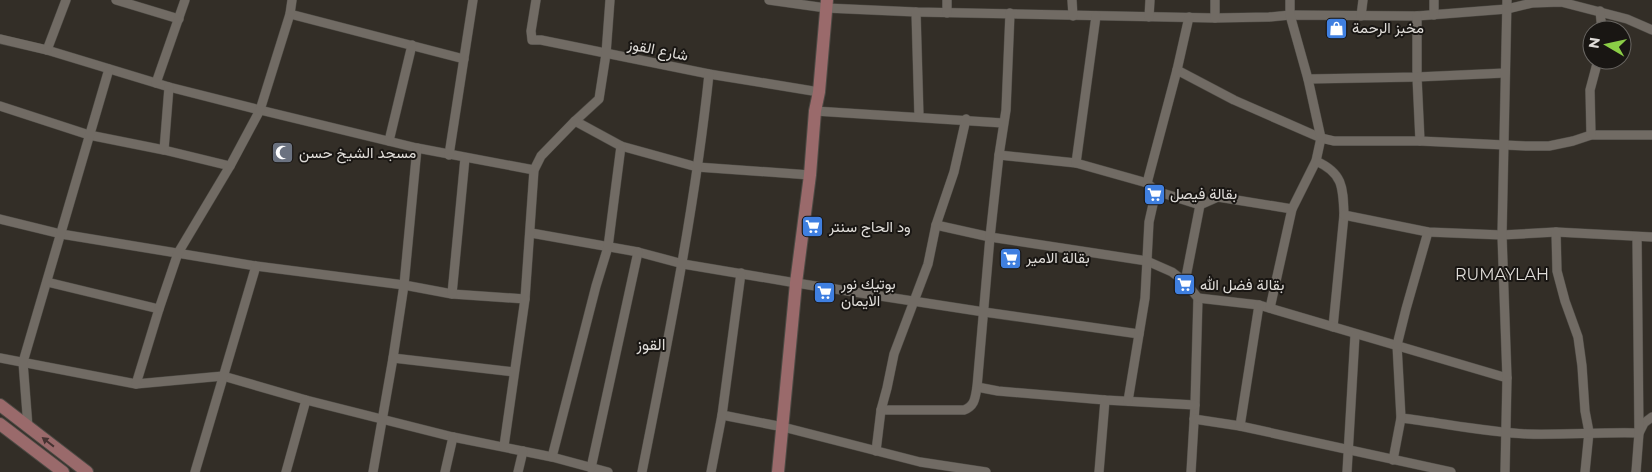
<svg xmlns="http://www.w3.org/2000/svg" width="1652" height="472" viewBox="0 0 1652 472" font-family="Montserrat,Vazirmatn,sans-serif">
	<rect width="100%" height="100%" fill="#332e27"/>
	<g fill="none" stroke-linecap="round" stroke-linejoin="round">
		<defs>
			<g id="street">
				<path d="M116 0 179 19"/>
				<path d="M536 0 531 31 532 40H541L709 74 819 92"/>
				<path d="M610 0 606 54 599 99 575 121 621 146 697 167 810 175"/>
				<path d="M769 0 826 8 916 12 1215 18 1269 17 1290 15 1417 16 1507 9 1532 3 1561 2 1627 19 1652 30"/>
				<path d="M947 0V13"/>
				<path d="M1072 0 1073 16"/>
				<path d="M1434 0V15"/>
				<path d="M1600 11 1602 30"/>
				<path d="M916 12 919 117"/>
				<path d="M290 14 464 59"/>
				<path d="M1361 16 1363 0"/>
				<path d="M1417 16V77L1420 141"/>
				<path d="M1149 17 1150 0"/>
				<path d="M1215 18V0"/>
				<path d="M0 39 47 50 169 87 260 110 417 148 534 170"/>
				<path d="M47 50 66 0"/>
				<path d="M1177 70 1234 100 1321 138 1334 141H1420L1526 146H1549L1573 141 1591 135H1652"/>
				<path d="M1308 79 1417 77 1505 73"/>
				<path d="M156 83 185 0"/>
				<path d="M0 106 89 135 164 150 230 166"/>
				<path d="M815 111 1003 123"/>
				<path d="M1591 135 1590 90 1598 60"/>
				<path d="M389 141 412 45"/>
				<path d="M164 150 169 87"/>
				<path d="M449 155 473 0"/>
				<path d="M999 155 1076 163 1147 183 1156 191 1200 205 1218 197 1292 209"/>
				<path d="M1316 161C1343 173 1343 187 1344 215L1333 327"/>
				<path d="M1076 163 1096 16"/>
				<path d="M1147 183 1177 70 1189 17"/>
				<path d="M1344 215 1428 232 1502 235 1556 232 1652 237"/>
				<path d="M0 219 61 234 256 266 404 285 452 294 525 299"/>
				<path d="M936 225 990 237 1147 261 1172 272 1185 282 1198 298 1195 405 1191 472"/>
				<path d="M1556 232 1557 271 1565 301 1578 337 1582 366 1585 411 1589 432 1585 472"/>
				<path d="M531 233 638 252 683 264 796 283 984 312 1139 334"/>
				<path d="M47 282 159 309"/>
				<path d="M1185 282 1200 205"/>
				<path d="M452 294 465 158"/>
				<path d="M1198 298 1259 305 1507 378"/>
				<path d="M1270 308 1292 209 1316 161 1321 138 1308 79 1290 15V0"/>
				<path d="M0 358 136 384 223 376 306 400 453 437 552 457 608 472"/>
				<path d="M393 358 514 372"/>
				<path d="M136 384 159 309 178 253 230 166 260 110 290 14 292 0"/>
				<path d="M977 387 998 391 1105 400 1195 405"/>
				<path d="M1128 401 1145 298 1149 222 1156 191"/>
				<path d="M881 410H964C975 406 975 398 977 387L990 237 999 155 1006 110 1010 13"/>
				<path d="M722 415 783 427 920 462 986 472"/>
				<path d="M1401 418C1443 423 1485 432 1527 434 1564 435 1601 432 1639 433L1644 423 1652 417"/>
				<path d="M1194 419 1240 426 1451 472"/>
				<path d="M1240 426 1259 305"/>
				<path d="M28 427 23 362 109 69"/>
				<path d="M504 446 525 299 534 170 541 156 575 121"/>
				<path d="M876 451 881 410 887 388 894 354 928 264 936 225 954 172 966 119"/>
				<path d="M552 457 596 286 608 247 621 146"/>
				<path d="M1393 460 1401 418 1397 345 1406 309 1428 232"/>
				<path d="M591 468 638 252"/>
				<path d="M195 472 256 266"/>
				<path d="M286 472 306 400"/>
				<path d="M373 472 393 358 404 285 417 148"/>
				<path d="M445 472 453 437"/>
				<path d="M518 472 523 451"/>
				<path d="M642 472C668 340 695 208 709 74"/>
				<path d="M711 472 722 415 741 273"/>
				<path d="M1099 472 1105 400"/>
				<path d="M1347 472 1355 335"/>
				<path d="M1505 472 1507 378 1502 235 1507 0"/>
				<path d="M1636 472 1639 433 1637 237"/>
			</g>
			<g id="secondary">
				<path d="M0 405 87 472"/>
				<path d="M0 424 63 472"/>
				<path d="M778 472 796 283 810 175 815 111 819 92 827 0"/>
			</g>
		</defs>
		<use href="#street" stroke="#4d4a44" stroke-width="10"/>
		<use href="#secondary" stroke="#4d4a44" stroke-width="14"/>
		<use href="#street" stroke="#716b64" stroke-width="9"/>
		<use href="#secondary" stroke="#9a6a6b" stroke-width="12"/>
	</g>
	<defs><path id="oneway-solid" d="M-6-.8H1V-3.2L6.5 0L1 3.2V.8H-6Z" transform="scale(1.25)"/></defs>
	<use fill="#463332" href="#oneway-solid" transform="translate(48 442) rotate(-142)"/>
	<defs>
		<symbol id="shop-square" viewBox="-11 -11 22 22"><rect x="-9" y="-9" width="18" height="18" rx="4" fill="#3f7fe0" stroke="#191613"/><path d="M-5-2.5h2.3a2.7 3.5 0 0 1 5.4 0H5L5.5 6h-11ZM-1.5-2.5h3a1.5 2.3 0 0 0-3 0Z" fill="#fff"/></symbol>
		<symbol id="mosque-square" viewBox="-11 -11 22 22"><rect x="-9" y="-9" width="18" height="18" rx="4" fill="#6b7280" stroke="#191613"/><path d="M3.5-4.9A6 6 0 1 0 3.5 4.9A5 5 0 1 1 3.5-4.9Z" fill="#fff"/></symbol>
		<symbol id="supermarket-square" viewBox="-11 -11 22 22"><rect x="-9" y="-9" width="18" height="18" rx="4" fill="#3f7fe0" stroke="#191613"/><path d="M-6-5.5h2.5l.6 2H6L4.5 2H-2.5L-4.4-4H-6ZM-1.5 3.2a1.3 1.3 0 1 0 .1 0ZM3 3.2a1.3 1.3 0 1 0 .1 0Z" fill="#fff"/></symbol>
	</defs>
	<g fill-rule="evenodd">
		<use href="#shop-square" x="1324" y="16" width="25" height="25"/>
		<use href="#mosque-square" x="270" y="140" width="25" height="25"/>
		<use href="#supermarket-square" x="1142" y="182" width="25" height="25"/>
		<use href="#supermarket-square" x="800" y="214" width="25" height="25"/>
		<use href="#supermarket-square" x="998" y="246" width="25" height="25"/>
		<use href="#supermarket-square" x="1172" y="272" width="25" height="25"/>
		<use href="#supermarket-square" x="812" y="280" width="25" height="25"/>
	</g>
	<g text-anchor="middle" stroke-width="4" stroke-linejoin="round" paint-order="stroke">
		<g font-size="15" fill="#e0ddd9" stroke="#191613" text-anchor="start">
			<text x="1352" y="33">مخبز الرحمة</text>
			<text x="299" y="158">مسجد الشيخ حسن</text>
			<text x="1170" y="199">بقالة فيصل</text>
			<text x="829" y="232">ود الحاج سنتر</text>
			<text x="1026" y="263">بقالة الامير</text>
			<text x="841" y="289">بوتيك نور<tspan x="841" dy="17">الايمان</tspan></text>
			<text x="1200" y="290">بقالة فضل الله</text>
		</g>
		<g font-size="15" fill="#e0ddd9" stroke="#191613">
			<text transform="translate(658 50) rotate(11)" y="5">شارع القوز</text>
		</g>
		<g font-size="16" fill="#e0ddd9" stroke="#191613">
			<text x="1502" y="280">RUMAYLAH</text>
			<text x="651" y="350">القوز</text>
		</g>
	</g>
	<g transform="translate(1607 45) rotate(279)"><circle r="24" fill="#191613" stroke="#696662"/>
	<path d="M0-4L9 19L0 12L-9 19Z" fill="#8bce46"/>
	<text y="-8" font-size="14" font-weight="bold" text-anchor="middle" fill="#e0ddd9">N</text>
	</g>
</svg>
